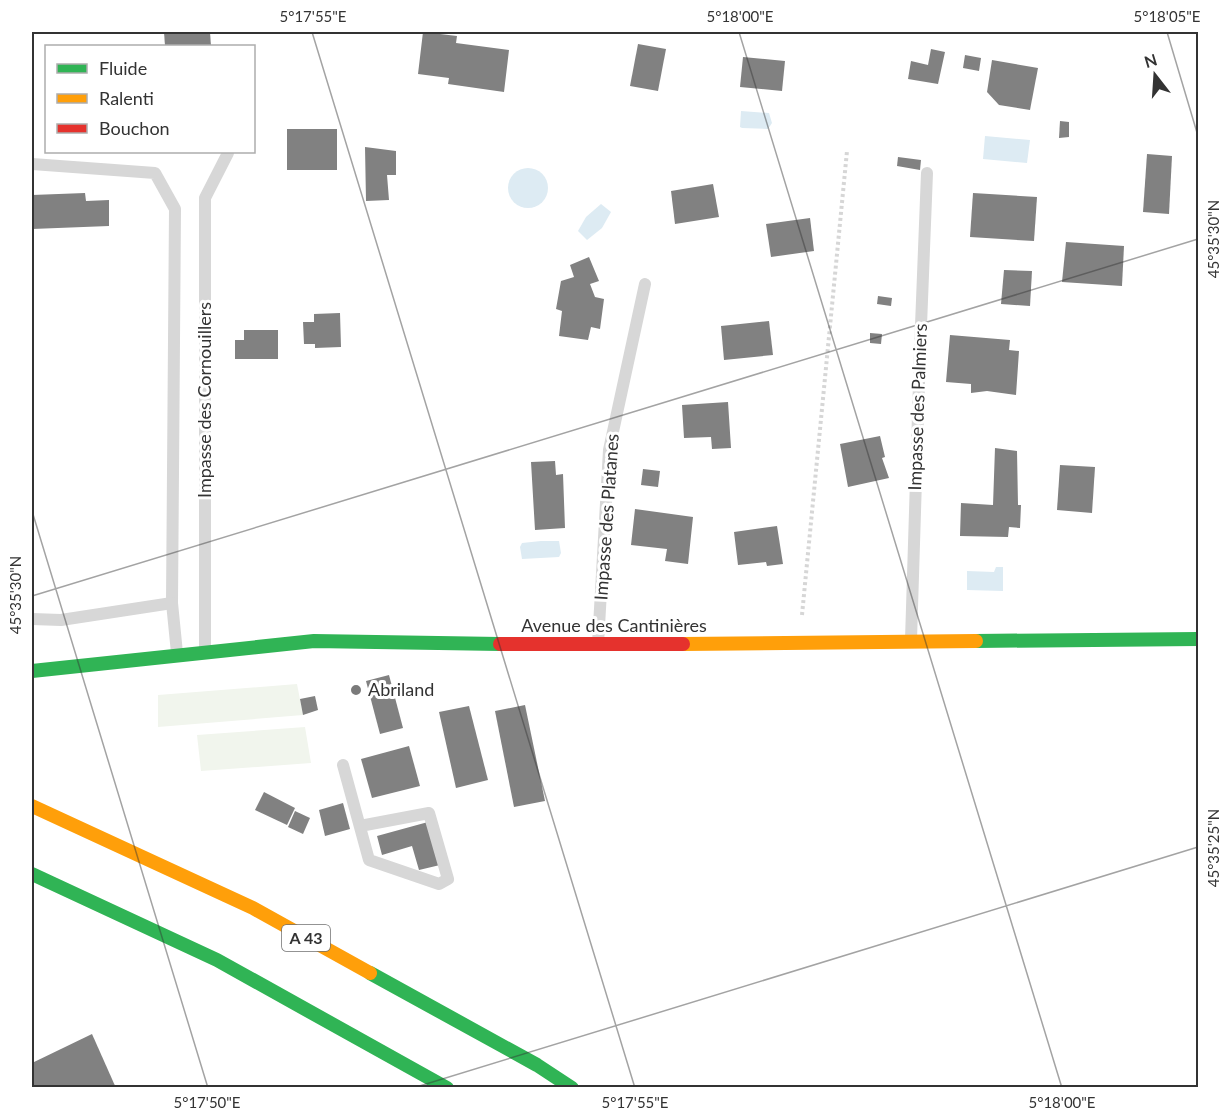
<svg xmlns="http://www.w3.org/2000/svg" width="1230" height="1119" viewBox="0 0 1230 1119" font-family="Lato,sans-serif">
	<rect width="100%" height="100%" fill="#fff"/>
	<g fill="#f1f5ed">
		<path d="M297 684 303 715 158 727V695Z"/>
		<path d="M305 727 311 763 201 771 197 735Z"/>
	</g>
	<g fill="#ddebf3">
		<path d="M741 111 769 113 772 123 768 129 742 128 740 127Z"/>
		<path d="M985 136 1030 140 1027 163 983 159Z"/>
		<circle cx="528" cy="188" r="20"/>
		<path d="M601 204 611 212 602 228 587 240 578 231 586 217Z"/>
		<path d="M541 541H559L561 553 559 557 522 559 520 547 522 543Z"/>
		<path d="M996 567H1003V591L967 590V571L994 572Z"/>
	</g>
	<g fill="#818181">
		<path d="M164 32H210L211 46H165Z"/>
		<path d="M423 32 457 36 456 43 509 50 504 92 448 84 449 78 418 74Z"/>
		<path d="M638 44 666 49 658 91 630 86Z"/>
		<path d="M931 49 945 52 938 84 908 79 911 61 928 65Z"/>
		<path d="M965 55 981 58 979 71 963 68Z"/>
		<path d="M743 57 785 61 782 91 740 87Z"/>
		<path d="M992 60 1038 68 1030 110 999 105 987 92Z"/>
		<path d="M1060 121 1069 122V137L1059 138Z"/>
		<rect x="287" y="129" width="50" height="41"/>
		<path d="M365 147 396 151V175H387L389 200 366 201Z"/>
		<path d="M1147 154 1172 156 1169 214 1143 212Z"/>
		<path d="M898 157 921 160 920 170 897 166Z"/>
		<path d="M713 184 719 217 675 224 671 191Z"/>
		<path d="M85 193 86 201 109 200V226L32 229V195Z"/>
		<path d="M973 193 1037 197 1034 241 970 237Z"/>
		<path d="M810 218 814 251 771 257 766 224Z"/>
		<path d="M1066 242 1124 246 1122 286 1062 282Z"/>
		<path d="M589 257 599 281 590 284 595 297 604 299 600 329 591 327 588 340 559 336 562 311 556 309 561 281 574 277 570 265Z"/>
		<path d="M1004 270 1032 271 1030 306 1001 304Z"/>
		<path d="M878 296 892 298 891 306 877 304Z"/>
		<path d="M340 313 341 347 315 348V344H304L303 322H314V314Z"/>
		<path d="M769 321 773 355 724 360 721 326Z"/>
		<path d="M244 330H278V359H235V340H244Z"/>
		<path d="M870 333 882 334 881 344 870 343Z"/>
		<path d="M950 335 1010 340 1009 350 1019 351 1016 395 987 391 971 393V384L946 382Z"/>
		<path d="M728 402 731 448 712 449 711 437 684 438 682 405Z"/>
		<path d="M880 436 885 457 882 458 889 478 848 487 840 444Z"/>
		<path d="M995 448 1017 451 1018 505H1021L1020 528 1009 527 1008 537 960 536 961 503 993 505Z"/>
		<path d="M555 461 556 475 563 474 565 528 535 530 531 462Z"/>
		<path d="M1060 465 1095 467 1092 513 1057 510Z"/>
		<path d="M643 469 660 471 658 487 641 485Z"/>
		<path d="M635 509 693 517 688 564 665 561 667 549 631 545Z"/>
		<path d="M777 526 783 564 767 566 766 562 738 565 734 532Z"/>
		<path d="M389 675 403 728 380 734 366 681Z"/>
		<path d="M315 696 318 710 303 715 300 699Z"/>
		<path d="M525 705 545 801 514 807 495 711Z"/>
		<path d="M469 706 488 780 456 788 439 712Z"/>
		<path d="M409 746 420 786 372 798 361 759Z"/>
		<path d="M264 792 295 808 287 825 255 810Z"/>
		<path d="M343 803 350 829 325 836 319 810Z"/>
		<path d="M295 811 310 818 303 834 288 827Z"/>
		<path d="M428 822 440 865 419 870 412 846 382 855 377 836Z"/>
		<path d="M92 1034 116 1088H32V1063Z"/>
	</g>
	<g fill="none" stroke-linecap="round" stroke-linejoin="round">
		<path stroke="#d6d6d6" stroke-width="4" stroke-dasharray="3 3" stroke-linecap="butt" d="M802 615 847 151"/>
		<g stroke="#d7d7d7" stroke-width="12">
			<path d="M32 164 155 173 175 209 172 603 177 653"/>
			<path d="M32 619 61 620 172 603"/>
			<path d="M911 640 920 351 927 173"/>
			<path d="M598 644 609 450 645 284"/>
			<path d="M205 650V198L228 153"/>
			<path d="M343 765 369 860 439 884 448 879 429 813 360 826"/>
		</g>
		<g stroke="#30b455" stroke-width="14">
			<path d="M976 641 1198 639"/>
			<path d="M32 671 314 641 500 644"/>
			<path d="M32 874 217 960 447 1088"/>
			<path d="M370 973 537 1065 572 1088"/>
		</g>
		<g stroke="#ff9f0a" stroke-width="14">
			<path d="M683 644 976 641"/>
			<path d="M32 806 253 908 370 973"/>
		</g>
		<path stroke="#e5322d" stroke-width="14" d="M500 644H683"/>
	</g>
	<path fill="none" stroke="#333" stroke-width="1.5" stroke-opacity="0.45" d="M312 32 635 1088M739 32 1062 1088M1167 32 1198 136M32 511 208 1088M32 596 1198 239M413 1088 1198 847"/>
	<circle fill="#7a7a7a" stroke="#fff" stroke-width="2" cx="356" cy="690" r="6"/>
	<g text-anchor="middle" stroke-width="6" stroke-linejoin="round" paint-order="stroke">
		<rect fill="#fff" stroke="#707070" stroke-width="1.5" x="282" y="925" width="48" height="26" rx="4.5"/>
		<g font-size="16" font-weight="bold" fill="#333">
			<text x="306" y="944">A 43</text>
		</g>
		<g font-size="18" fill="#333" stroke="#fff">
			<text transform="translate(205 400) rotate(-90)" y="6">Impasse des Cornouillers</text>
			<text transform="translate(918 407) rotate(-88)" y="6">Impasse des Palmiers</text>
			<text transform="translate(607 517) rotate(-86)" y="6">Impasse des Platanes</text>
			<text x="614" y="632">Avenue des Cantinières</text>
		</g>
		<g font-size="18" fill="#333" stroke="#fff" text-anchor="start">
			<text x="368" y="696">Abriland</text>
		</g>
	</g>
	<rect width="1230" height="1119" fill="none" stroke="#ffffff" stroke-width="66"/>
	<rect x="45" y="45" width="210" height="108" fill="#ffffff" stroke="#adadad" stroke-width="1.5"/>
	<rect x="57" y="64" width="30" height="9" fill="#30b455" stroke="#adadad" stroke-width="1.5"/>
	<text x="99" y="75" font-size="18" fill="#333333">Fluide</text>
	<rect x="57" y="94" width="30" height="9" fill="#ff9f0a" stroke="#adadad" stroke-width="1.5"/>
	<text x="99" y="105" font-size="18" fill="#333333">Ralenti</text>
	<rect x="57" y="124" width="30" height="9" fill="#e5322d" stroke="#adadad" stroke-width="1.5"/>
	<text x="99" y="135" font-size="18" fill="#333333">Bouchon</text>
	<g transform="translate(1155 75) rotate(343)" stroke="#ffffff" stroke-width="4.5" paint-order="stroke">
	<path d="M0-4.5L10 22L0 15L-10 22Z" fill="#333333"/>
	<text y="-9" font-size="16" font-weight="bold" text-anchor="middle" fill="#333333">N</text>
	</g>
	<rect x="33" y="33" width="1164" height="1053" fill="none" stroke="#333" stroke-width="2"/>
	<g font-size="15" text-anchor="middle" fill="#333">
		<text x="313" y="22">5°17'55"E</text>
		<text x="740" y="22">5°18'00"E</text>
		<text x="1167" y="22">5°18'05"E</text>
		<text transform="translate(1214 239) rotate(-90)" y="5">45°35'30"N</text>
		<text transform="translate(16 595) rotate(-90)" y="5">45°35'30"N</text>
		<text transform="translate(1214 848) rotate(-90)" y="5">45°35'25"N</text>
		<text x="207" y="1108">5°17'50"E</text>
		<text x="635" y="1108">5°17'55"E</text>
		<text x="1062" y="1108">5°18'00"E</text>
	</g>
</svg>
